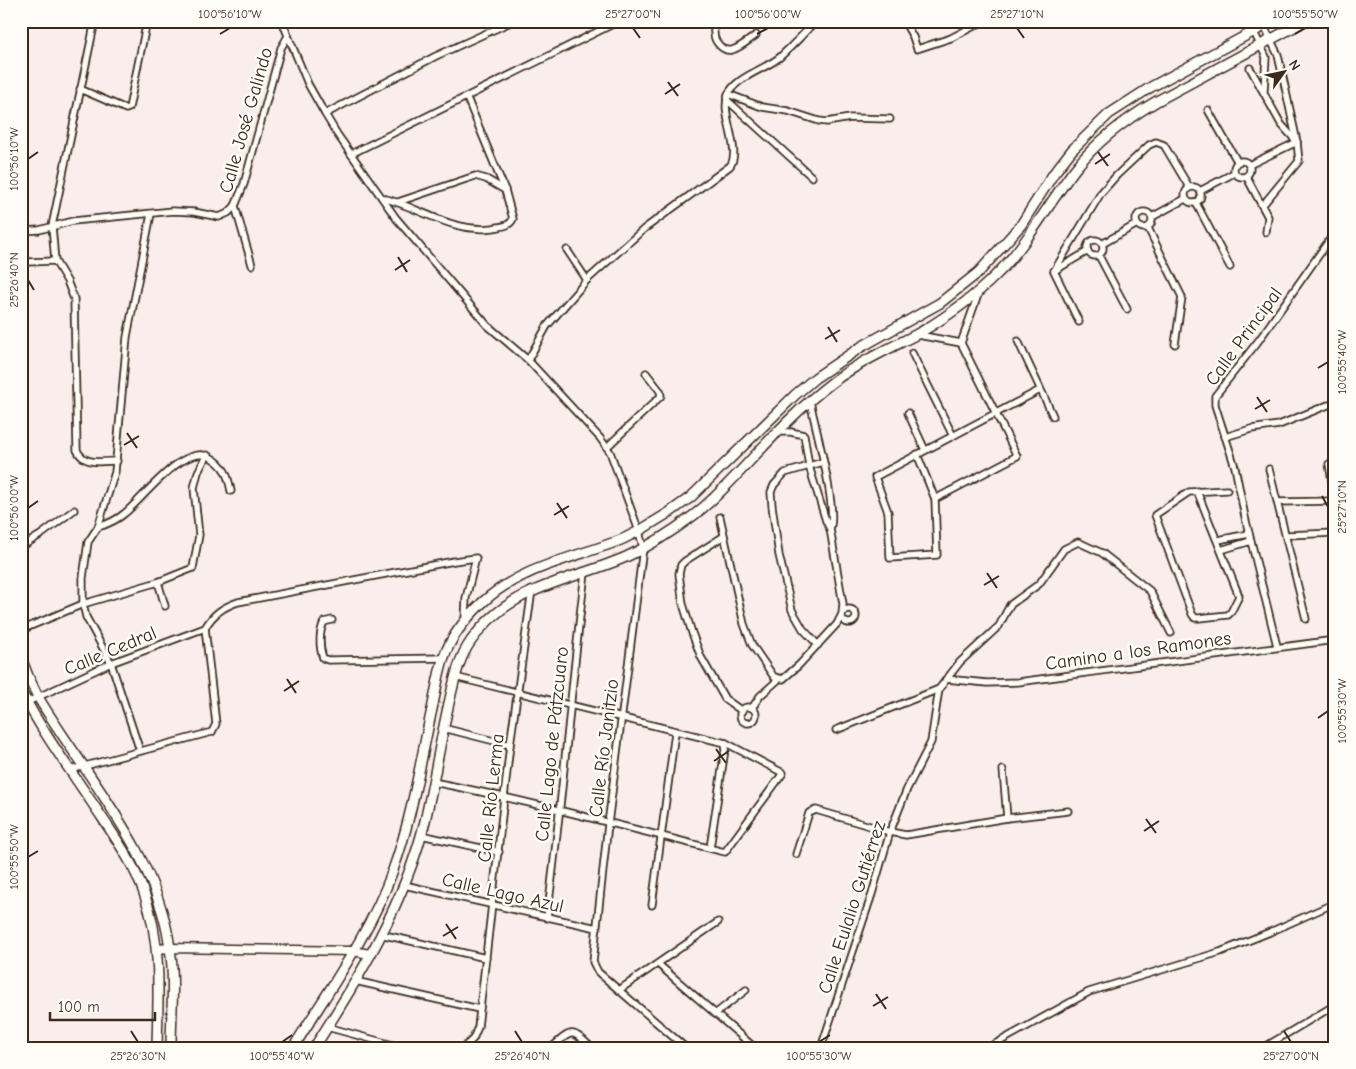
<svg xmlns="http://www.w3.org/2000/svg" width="1356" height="1069" viewBox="0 0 1356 1069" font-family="'Comic Neue',sans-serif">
	<rect width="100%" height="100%" fill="#faeeed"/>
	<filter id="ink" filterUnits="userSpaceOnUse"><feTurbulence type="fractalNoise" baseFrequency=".02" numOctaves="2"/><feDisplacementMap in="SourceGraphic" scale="10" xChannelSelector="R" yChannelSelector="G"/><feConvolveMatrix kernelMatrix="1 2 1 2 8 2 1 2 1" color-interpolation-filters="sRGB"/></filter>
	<g filter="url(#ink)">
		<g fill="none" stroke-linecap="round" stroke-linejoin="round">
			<defs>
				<g id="minor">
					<path d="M95 21 52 226 55 261 67 281 74 299 77 450C84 466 102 461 117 461"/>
					<path d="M282 21 308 84 325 114 337 134 396 218 487 325 528 360 600 438 610 452 639 531 643 548 608 824 593 962 598 972 686 1048"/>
					<path d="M716 21C715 25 713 30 714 33 714 42 723 52 732 50 740 48 749 40 756 35"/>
					<path d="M904 21 913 37 917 49 951 38 984 21"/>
					<path d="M1254 32 1266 57 1264 91"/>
					<path d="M1250 68 1281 124 1297 142"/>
					<path d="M80 89 126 109 129 108 147 21"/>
					<path d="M728 94 762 107 788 111 819 121 827 122 850 118 890 119"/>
					<path d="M727 100 812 177"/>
					<path d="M1208 110 1237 161"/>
					<path d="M325 114 436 56 513 21"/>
					<path d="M351 154 619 21"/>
					<circle cx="1242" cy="169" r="8"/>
					<path d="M1249 165 1297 142"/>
					<path d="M1246 176 1268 217 1266 232"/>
					<circle cx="1193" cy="195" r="8"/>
					<path d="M1200 191 1234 173"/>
					<path d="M383 198C422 208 451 233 493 228 502 226 509 227 513 219L505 190 467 98"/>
					<path d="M398 202 475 176 486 179 505 190"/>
					<path d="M1196 203 1230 267"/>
					<path d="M235 206 252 265"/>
					<path d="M1262 206 1299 161 1297 142 1278 55 1264 26"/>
					<circle cx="1144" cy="220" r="8"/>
					<path d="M1152 217 1185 199"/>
					<path d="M1148 228 1182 297 1175 344"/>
					<path d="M21 231 39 230 73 221 173 211 194 212 219 217 228 213 235 206 244 184 281 48 288 36"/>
					<circle cx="1095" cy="248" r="8"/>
					<path d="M1102 244 1137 224"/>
					<path d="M567 250 587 280"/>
					<path d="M1099 256 1127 309"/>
					<path d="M27 262 55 261"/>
					<path d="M1056 270 1088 251"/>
					<path d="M1054 271 1101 193 1117 175 1149 145 1156 142 1164 145 1189 187"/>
					<path d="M1054 271 1079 322"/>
					<path d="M918 335 961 343"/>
					<path d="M1018 341 1053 416"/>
					<path d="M912 353 953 436"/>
					<path d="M528 360 547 326 587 280 644 229 730 166C742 150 720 115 728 95 735 77 766 69 780 57 792 46 804 34 815 21"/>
					<path d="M810 401C815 427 838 508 830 529"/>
					<path d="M908 413 925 450"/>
					<path d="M1225 437 1251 429 1279 425 1328 405"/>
					<path d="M607 447 661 396 660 391 646 373"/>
					<path d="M917 454 935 499 937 555 890 558 888 512 875 477 1040 390"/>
					<path d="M1329 464 1335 498"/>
					<path d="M1269 469 1306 619"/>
					<path d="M1197 491 1239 596 1231 612 1228 615 1199 618H1195L1192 614 1155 515 1189 492 1227 490"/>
					<path d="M935 499 1017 456 961 343 979 292"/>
					<path d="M1278 502 1335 501"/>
					<path d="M720 517 744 624 752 645 774 677 783 679 799 665 837 624 842 614 843 604 830 529 826 521 809 466 804 435 791 432H778"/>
					<path d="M98 527C108 524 117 520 125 513 144 498 183 443 210 457 225 465 228 476 231 491"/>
					<path d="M1287 535 1335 533"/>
					<path d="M724 536 685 561 681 565 679 574 683 604 692 633 701 657 725 699 742 711"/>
					<path d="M1218 540 1249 534"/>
					<path d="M21 547 42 534 74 510"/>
					<path d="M1221 550 1251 541"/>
					<path d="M158 582 165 606"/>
					<circle cx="849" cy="616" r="7"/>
					<path d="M332 620 324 622C319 632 319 647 323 658L328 660 444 658"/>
					<path d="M205 628C213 614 223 607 238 602L454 561 476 558 466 598 465 621"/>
					<path d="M21 630 83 604 158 582 193 568 199 535 194 488 198 472 207 455"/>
					<path d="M818 645 803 629 792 610 779 555 772 506 771 492 774 485 785 473 823 462"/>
					<path d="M1277 646 1245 517 1235 467 1215 405V396L1259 340 1335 232"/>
					<path d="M946 679 987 683 1018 682 1335 640"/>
					<path d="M21 705 111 663 205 628"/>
					<circle cx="748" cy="715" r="8"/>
					<path d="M752 708 760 696 779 679"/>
					<path d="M443 728 510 745"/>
					<path d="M836 730 939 689"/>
					<path d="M140 751 111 663 86 617 83 604V578L88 542 98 527 115 472 127 337 151 214"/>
					<path d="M70 770 212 732 216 724 205 628"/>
					<path d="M1003 770 1007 818"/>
					<path d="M433 782C531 801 628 828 725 852L783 773 726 743 717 741 455 677"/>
					<path d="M421 835 499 852"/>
					<path d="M710 848 726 743"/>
					<path d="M796 854 809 813 816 810 890 832 906 835 1007 818 1068 811"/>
					<path d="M404 885 597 928"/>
					<path d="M652 905 675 732"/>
					<path d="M547 918C562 803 571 688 585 573"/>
					<path d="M380 934 486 958"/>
					<path d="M658 964 755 1048"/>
					<path d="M355 981 479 1009"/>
					<path d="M619 990 718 922"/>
					<path d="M715 1014 746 990"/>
					<path d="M327 1027 404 1048"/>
					<path d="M463 1048 473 1039 478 1027 510 745 532 590"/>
					<path d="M551 1048C573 1029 571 1029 592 1048"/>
					<path d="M821 1048 872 894 890 832 907 789 931 742 939 689 960 662 999 626 1010 605 1039 584 1064 549 1078 542 1102 553 1150 591 1171 633"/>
					<path d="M988 1048 1089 992 1220 952 1270 932 1335 903"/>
					<path d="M1263 1048 1335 1005"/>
				</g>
				<path id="tertiary" d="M157 949 170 948 353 951 370 954"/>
				<g id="secondary">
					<path d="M21 658 28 676 38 697C86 777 157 853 170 948 175 981 171 1015 171 1048"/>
					<path d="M21 691C42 732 71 771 97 810 115 837 135 865 145 896 162 945 158 997 157 1048"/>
				</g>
				<g id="primary">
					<path d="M293 1048C328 991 370 934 393 870 412 818 420 763 432 709 436 692 438 673 444 657 451 637 467 617 483 602 522 566 576 558 623 539L639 531 670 512 691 497 795 395 815 378 861 347 940 303 979 272 1021 225 1054 173 1072 150 1109 114 1151 87 1273 21"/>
					<path d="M314 1048C359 978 405 903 425 821 434 782 440 742 449 703 454 682 458 659 471 641 510 585 569 582 626 557 650 546 673 531 694 515 714 500 730 482 747 464 774 435 802 405 834 381 861 361 891 348 921 332 948 316 973 298 995 276 1027 245 1048 204 1075 169 1097 141 1126 119 1157 101L1305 21"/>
				</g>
			</defs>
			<use href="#minor" stroke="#3b2a1e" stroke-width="9"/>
			<use href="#tertiary" stroke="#3b2a1e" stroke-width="11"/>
			<use href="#secondary" stroke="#3b2a1e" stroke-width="12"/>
			<use href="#primary" stroke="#3b2a1e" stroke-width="12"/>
			<use href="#minor" stroke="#fdfcf7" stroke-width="5.5"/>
			<use href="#tertiary" stroke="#fdfcf7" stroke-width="8"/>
			<use href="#secondary" stroke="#fdfcf7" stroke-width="9"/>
			<use href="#primary" stroke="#fdfcf7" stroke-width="9"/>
		</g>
	</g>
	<path fill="none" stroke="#3b2a1e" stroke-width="2" d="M633 28 640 38M1017 28 1024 38M220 34 230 28M757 34 768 28M1295 34 1305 28M668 82 678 96M665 94 680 84M1098 152 1108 166M28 159 38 152M1095 164 1110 154M398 257 407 272M395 270 410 260M28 280 34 290M828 327 837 342M825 339 840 330M1318 368 1328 362M1257 397 1267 412M1255 409 1270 400M127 433 137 448M124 445 139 436M1322 496 1328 507M557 503 567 518M28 508 38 501M554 515 569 506M987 573 997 588M984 585 999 576M287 679 296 693M284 691 299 681M1318 718 1328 711M716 749 726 763M714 761 729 751M1146 819 1156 833M1144 831 1159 821M28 857 38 851M446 924 456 939M443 936 458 927M876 994 886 1009M873 1006 888 997M131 1031 138 1042M515 1031 522 1042M1284 1031 1291 1042M282 1042 292 1035M819 1042 830 1035"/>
	<g text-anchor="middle" stroke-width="5" stroke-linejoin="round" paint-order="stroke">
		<g font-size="19" fill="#3b2a1e" stroke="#fdfcf7">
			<text transform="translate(245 120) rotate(-74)" y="7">Calle José Galindo</text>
			<text transform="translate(1243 336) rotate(-54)" y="7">Calle Principal</text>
			<text transform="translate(110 650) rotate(-23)" y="7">Calle Cedral</text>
			<text transform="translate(1138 650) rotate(-8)" y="7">Camino a los Ramones</text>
			<text transform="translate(551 744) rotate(-84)" y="7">Calle Lago de Pátzcuaro</text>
			<text transform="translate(603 748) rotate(-83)" y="7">Calle Río Janitzio</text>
			<text transform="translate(490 798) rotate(-84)" y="7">Calle Río Lerma</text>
			<text transform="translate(503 892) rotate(13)" y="7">Calle Lago Azul</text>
			<text transform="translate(851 907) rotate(-72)" y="7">Calle Eulalio Gutiérrez</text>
		</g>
	</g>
	<rect width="1356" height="1069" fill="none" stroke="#fdfcf7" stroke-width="55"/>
	<g transform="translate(1284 72) rotate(57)" stroke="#fdfcf7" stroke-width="4" paint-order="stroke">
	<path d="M0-4L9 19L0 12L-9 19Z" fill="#3b2a1e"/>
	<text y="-8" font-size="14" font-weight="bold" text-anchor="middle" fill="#3b2a1e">N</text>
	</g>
	<path d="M50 1012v8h105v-8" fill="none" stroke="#3b2a1e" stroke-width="2.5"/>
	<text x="58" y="1012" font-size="15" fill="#3b2a1e" stroke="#fdfcf7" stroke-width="4" paint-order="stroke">100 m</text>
	<rect x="28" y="28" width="1300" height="1014" fill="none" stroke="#3b2a1e" stroke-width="2"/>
	<g font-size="12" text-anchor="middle" fill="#3b2a1e">
		<text x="230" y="18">100°56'10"W</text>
		<text x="633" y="18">25°27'00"N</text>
		<text x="768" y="18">100°56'00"W</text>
		<text x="1017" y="18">25°27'10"N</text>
		<text x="1305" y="18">100°55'50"W</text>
		<text transform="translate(14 159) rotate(-90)" y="4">100°56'10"W</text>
		<text transform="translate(14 280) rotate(-90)" y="4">25°26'40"N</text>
		<text transform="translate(1342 362) rotate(-90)" y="4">100°55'40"W</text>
		<text transform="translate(1342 507) rotate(-90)" y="4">25°27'10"N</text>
		<text transform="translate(14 508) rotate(-90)" y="4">100°56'00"W</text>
		<text transform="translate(1342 711) rotate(-90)" y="4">100°55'30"W</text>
		<text transform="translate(14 857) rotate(-90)" y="4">100°55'50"W</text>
		<text x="138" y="1060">25°26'30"N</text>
		<text x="282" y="1060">100°55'40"W</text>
		<text x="522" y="1060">25°26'40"N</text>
		<text x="819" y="1060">100°55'30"W</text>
		<text x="1291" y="1060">25°27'00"N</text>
	</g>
</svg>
